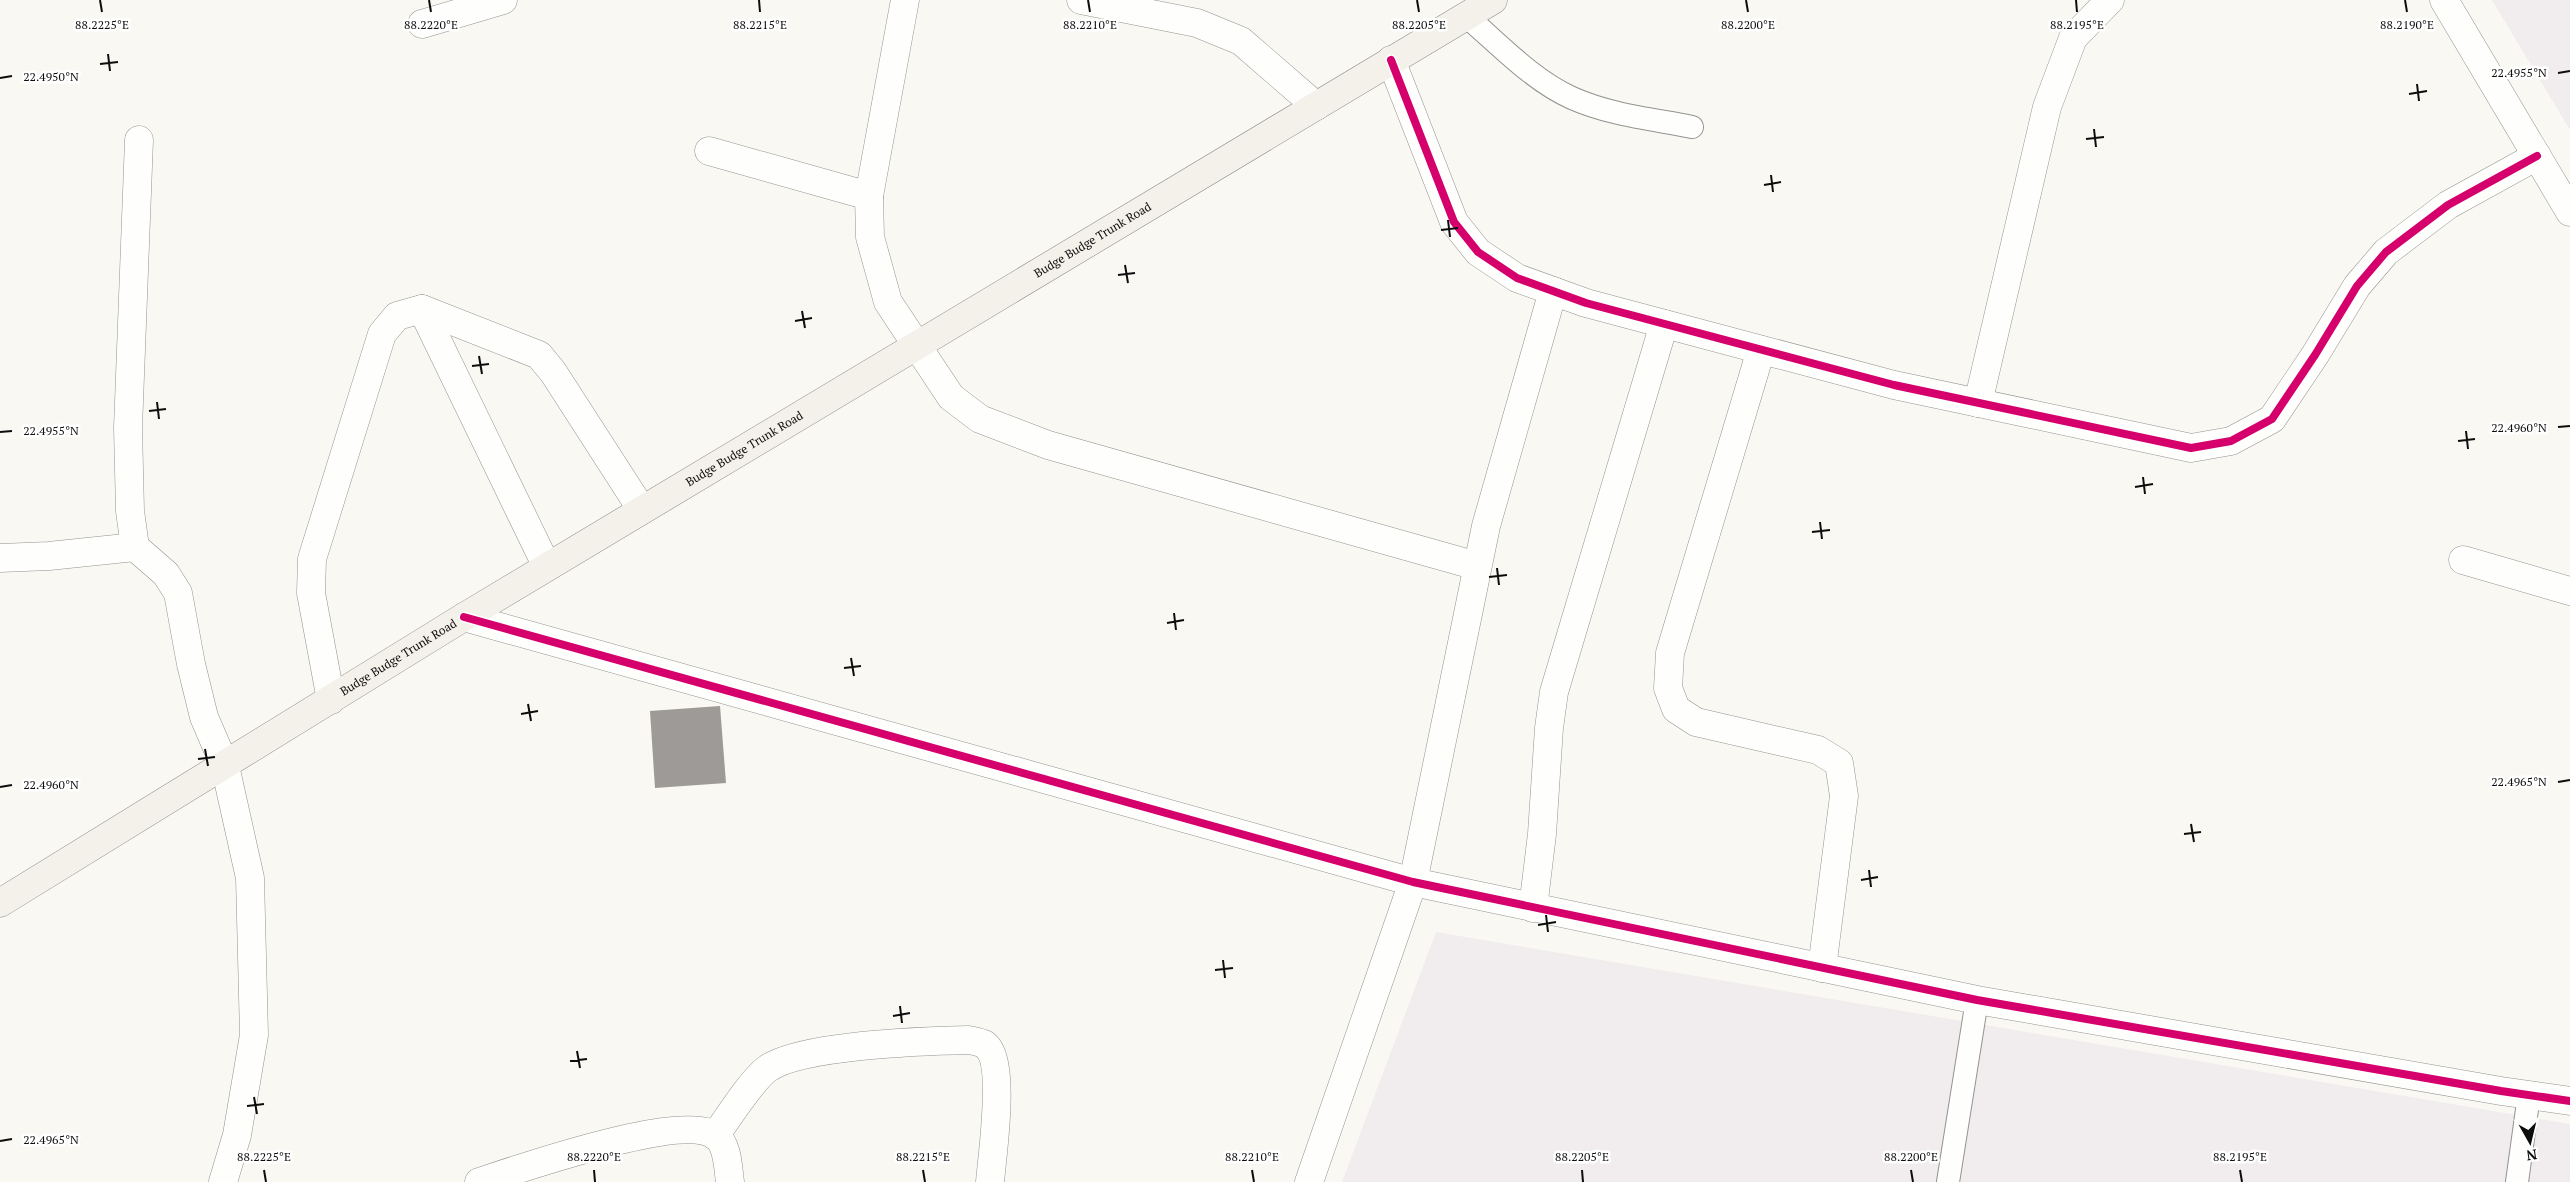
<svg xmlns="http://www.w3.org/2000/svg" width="2570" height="1182" viewBox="0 0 2570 1182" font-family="'PT Serif',serif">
	<rect width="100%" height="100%" fill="#faf8f2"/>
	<g fill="#f1ecee">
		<path d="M2492 0H2570V130Z"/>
		<path d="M1436 932 2570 1124V1182H1342Z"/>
	</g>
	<path fill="#9d9a97" d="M720 706 726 783 655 788 650 711Z"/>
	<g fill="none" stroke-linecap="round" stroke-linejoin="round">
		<defs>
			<g id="lane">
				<path d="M1466 16C1499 44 1532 80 1572 98 1610 115 1652 119 1692 127"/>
				<path d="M1948 1182 1977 1000"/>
				<path d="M2517 1182 2529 1095"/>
			</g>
			<g id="street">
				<path d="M905 0 869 196 870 237 888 302 951 397 980 419 1048 445 1477 566"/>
				<path d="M1081 0 1197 23 1241 41 1316 106"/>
				<path d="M2444 0 2570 212"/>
				<path d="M422 24 503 0"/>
				<path d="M1391 60 1454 222 1478 252 1517 278 1586 303 1894 385 2191 448 2231 441 2272 419 2315 355 2357 286 2386 252 2448 205 2537 156"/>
				<path d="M139 140 128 428 130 511 135 547 166 574 178 593 191 664 204 717 225 766 250 878 254 1035 237 1135 223 1182"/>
				<path d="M709 151 869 196"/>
				<path d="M422 309 547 567"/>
				<path d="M1761 350 1670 653 1668 688 1676 709 1696 722 1818 750 1839 763 1844 796 1822 968"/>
				<path d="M1978 403 2047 107 2073 38 2110 0"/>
				<path d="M0 558 49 556 135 547"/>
				<path d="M2463 560 2570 591"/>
				<path d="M464 617 1413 882 1977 1000 2501 1091 2570 1101"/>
				<path d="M331 700 311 593 312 559 382 334 397 316 422 309 539 355 553 372 642 510"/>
				<path d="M1533 908 1542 834 1549 728 1554 692 1664 324"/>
				<path d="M715 1136C728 1118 751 1081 767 1069 800 1045 923 1041 969 1040 973 1041 980 1042 984 1044 1007 1059 992 1156 990 1182"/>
				<path d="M479 1182C519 1169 683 1112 716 1136 728 1145 728 1168 730 1182"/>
				<path d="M1309 1182 1413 882 1486 526 1553 291"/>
			</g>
			<g id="secondary">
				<path id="s1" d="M0 903 464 617 1493 0"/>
			</g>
		</defs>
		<use href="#lane" stroke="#949390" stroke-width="24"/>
		<use href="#street" stroke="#949390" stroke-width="29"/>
		<use href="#secondary" stroke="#8a8987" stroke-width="29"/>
		<use href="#lane" stroke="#fefefd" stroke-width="22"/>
		<use href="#street" stroke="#fefefd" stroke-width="28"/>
		<use href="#secondary" stroke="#f3f1ea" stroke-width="28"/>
		<defs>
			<g id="cycleway">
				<path d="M1391 60 1454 222 1478 252 1517 278 1586 303 1894 385 2191 448 2231 441 2272 419 2315 355 2357 286 2386 252 2448 205 2537 156"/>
				<path d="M464 617 1413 882 1977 1000 2501 1091 2570 1101"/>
			</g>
		</defs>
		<use href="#cycleway" stroke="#fff" stroke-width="11"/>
		<use href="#cycleway" stroke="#d6006c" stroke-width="8"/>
	</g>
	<path fill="none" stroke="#0d0d0d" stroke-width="2" d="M100 0 102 12M429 0 431 12M759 0 760 12M1088 0 1090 12M1417 0 1419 12M1746 0 1748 12M2076 0 2077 12M2405 0 2407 12M108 54 110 71M100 64 118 62M2558 73 2570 71M0 78 12 76M2417 84 2419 101M2409 94 2427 91M2094 129 2096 147M2086 139 2104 137M1771 175 1773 192M1764 185 1781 182M1448 220 1450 237M1441 230 1458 228M1125 265 1128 283M1118 275 1135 273M802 311 805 328M795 321 812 318M479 356 482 374M472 366 489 364M157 402 159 419M149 411 166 409M2558 427 2570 426M2466 431 2468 449M0 432 12 431M2458 441 2475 439M2143 477 2145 494M2135 487 2153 484M1820 522 1822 539M1812 532 1830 530M1497 568 1499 585M1489 577 1507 575M1174 613 1176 630M1167 623 1184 620M851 658 854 676M844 668 861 666M528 704 531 721M521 714 538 711M205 749 208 766M198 759 215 757M2558 782 2570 780M0 787 12 785M2191 824 2194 842M2184 834 2201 832M1869 870 1871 887M1861 880 1878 877M1546 915 1548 932M1538 925 1556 922M1223 960 1225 978M1215 970 1233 968M900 1006 902 1023M893 1016 910 1013M577 1051 580 1068M570 1061 587 1059M254 1097 257 1114M247 1106 264 1104M0 1141 12 1139M264 1170 266 1182M594 1170 595 1182M923 1170 925 1182M1252 1170 1254 1182M1582 1170 1583 1182M1911 1170 1913 1182M2240 1170 2242 1182"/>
	<g text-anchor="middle" stroke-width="5" stroke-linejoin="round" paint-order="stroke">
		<g font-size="12" fill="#0d0d0d" stroke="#fff">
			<text dy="4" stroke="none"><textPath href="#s1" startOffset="1278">Budge Budge Trunk Road</textPath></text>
			<text dy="4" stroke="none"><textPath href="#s1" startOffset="872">Budge Budge Trunk Road</textPath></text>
			<text dy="4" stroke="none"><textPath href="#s1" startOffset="468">Budge Budge Trunk Road</textPath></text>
		</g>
	</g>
	<g font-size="12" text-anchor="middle" fill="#0d0d0d" stroke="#fff" stroke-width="5" stroke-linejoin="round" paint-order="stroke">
		<text x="102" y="29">88.2225°E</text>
		<text x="431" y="29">88.2220°E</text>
		<text x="760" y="29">88.2215°E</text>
		<text x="1090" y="29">88.2210°E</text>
		<text x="1419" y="29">88.2205°E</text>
		<text x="1748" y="29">88.2200°E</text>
		<text x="2077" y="29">88.2195°E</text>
		<text x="2407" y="29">88.2190°E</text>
		<text x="2519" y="77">22.4955°N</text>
		<text x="51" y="81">22.4950°N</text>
		<text x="2519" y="432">22.4960°N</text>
		<text x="51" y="435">22.4955°N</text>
		<text x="2519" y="786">22.4965°N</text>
		<text x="51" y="789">22.4960°N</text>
		<text x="51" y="1144">22.4965°N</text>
		<text x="264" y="1161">88.2225°E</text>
		<text x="594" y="1161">88.2220°E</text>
		<text x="923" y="1161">88.2215°E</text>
		<text x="1252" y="1161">88.2210°E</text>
		<text x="1582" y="1161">88.2205°E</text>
		<text x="1911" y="1161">88.2200°E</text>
		<text x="2240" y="1161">88.2195°E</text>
	</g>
	<g transform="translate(2530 1142) rotate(172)" stroke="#ffffff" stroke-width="4" paint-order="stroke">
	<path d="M0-4L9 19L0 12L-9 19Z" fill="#0d0d0d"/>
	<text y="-8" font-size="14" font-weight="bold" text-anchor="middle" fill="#0d0d0d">N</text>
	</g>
</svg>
